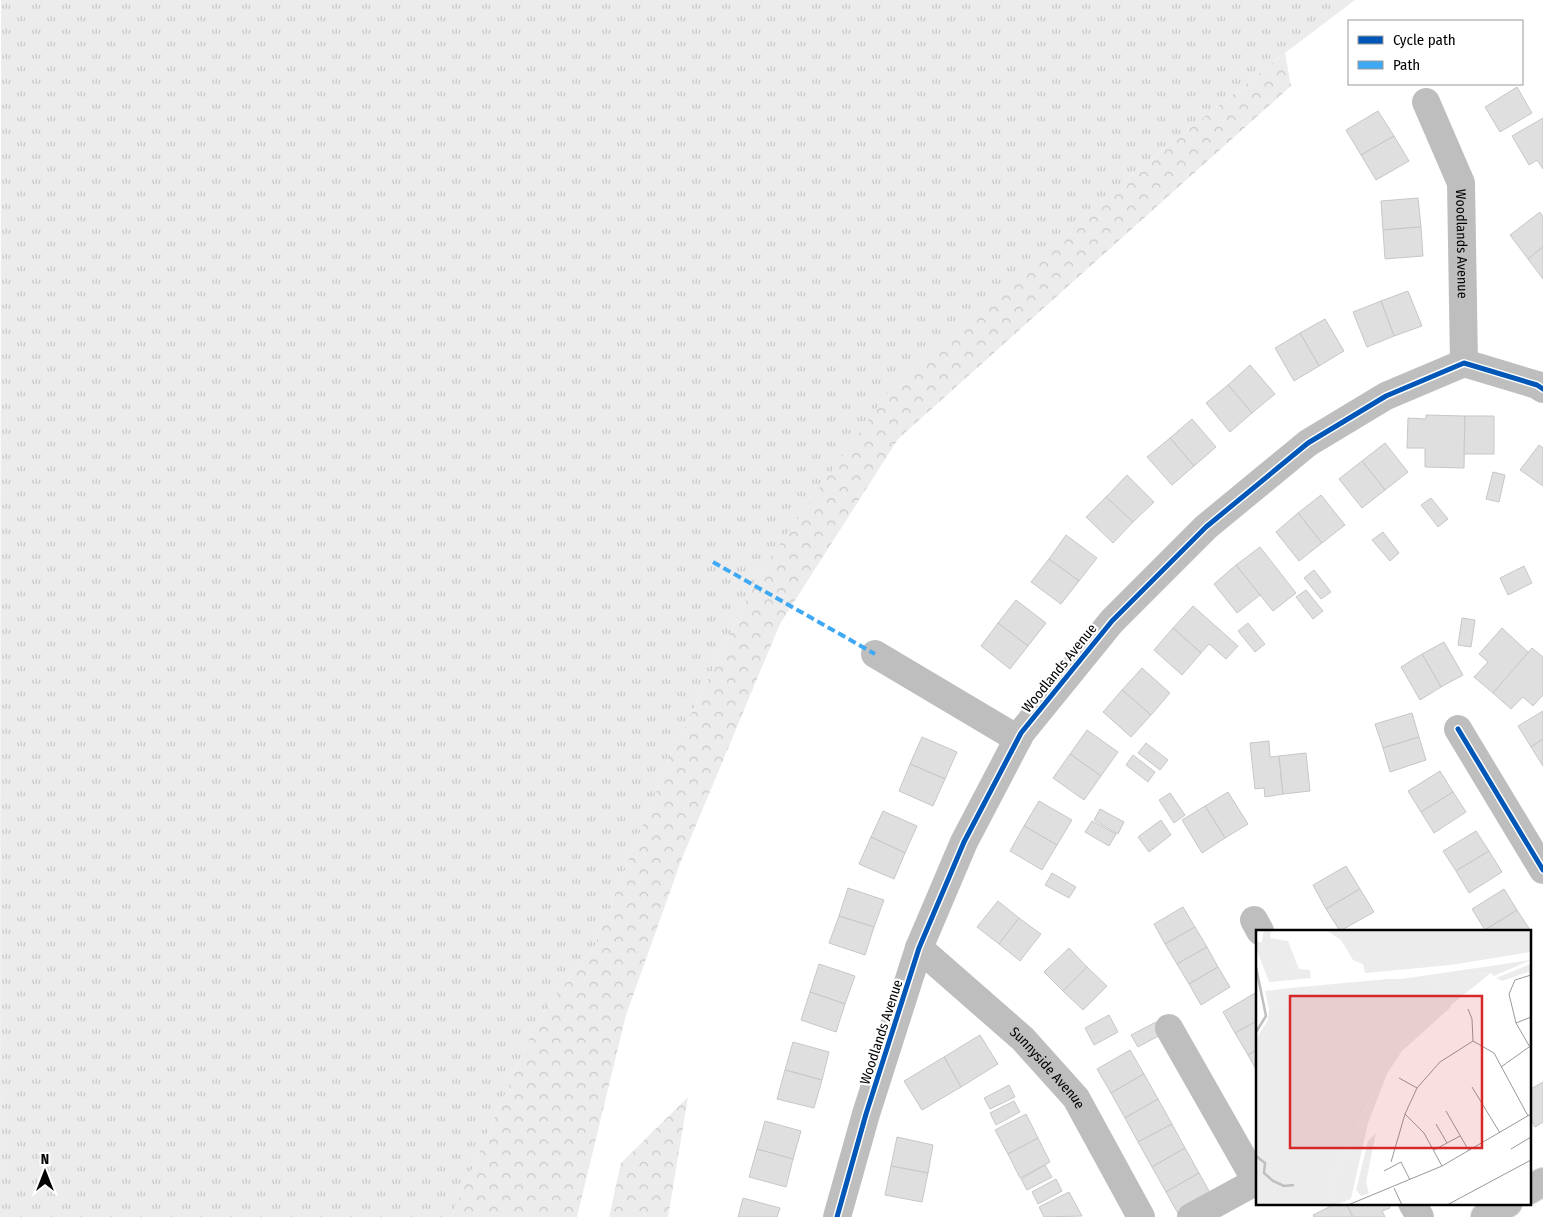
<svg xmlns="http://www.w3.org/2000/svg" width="1543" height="1217" viewBox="0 0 1543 1217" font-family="'Fira Sans Condensed',sans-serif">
	<defs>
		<pattern id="grass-tufts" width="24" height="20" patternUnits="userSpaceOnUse" patternTransform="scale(1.25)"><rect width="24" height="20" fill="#ececec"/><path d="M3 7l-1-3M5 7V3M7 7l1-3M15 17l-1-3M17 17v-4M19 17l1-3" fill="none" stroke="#c9c9c9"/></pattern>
		<pattern id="forest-crowns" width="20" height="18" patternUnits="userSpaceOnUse" patternTransform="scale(1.25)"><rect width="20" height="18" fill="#ececec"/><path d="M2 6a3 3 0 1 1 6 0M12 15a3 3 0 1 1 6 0" fill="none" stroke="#c9c9c9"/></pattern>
	</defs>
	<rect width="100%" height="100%" fill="#fff"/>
	<path fill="url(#grass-tufts)" d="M1 0H1355L1285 53 1124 181 760 572 670 757 594 947 538 1019 451 1217H0Z"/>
	<g fill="url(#forest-crowns)">
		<path d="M1285 53 1291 86 898 439 780 624 681 861 626 1015 577 1217H451L538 1019 594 947 670 757 760 572 894 384 1124 181Z"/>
		<path d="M688 1097 668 1217H609L621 1163Z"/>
	</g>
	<g fill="#dfdfdf" stroke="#c7c7c7">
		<path d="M1517 87 1532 113 1500 132 1485 107Z"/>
		<path d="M1378 111 1394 136 1361 155 1346 130Z"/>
		<path d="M1543 118V169L1537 160 1529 165 1512 136Z"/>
		<path d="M1394 136 1409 161 1376 180 1361 155Z"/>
		<path d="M1418 198 1421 227 1383 230 1381 201Z"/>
		<path d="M1540 212 1543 217V247L1528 259 1510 235Z"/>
		<path d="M1421 227 1423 256 1385 259 1383 230Z"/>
		<path d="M1543 247V279L1528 259Z"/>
		<path d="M1408 291 1422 326 1394 336 1381 301Z"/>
		<path d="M1381 301 1394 336 1367 347 1353 312Z"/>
		<path d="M1325 319 1344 351 1319 366 1300 333Z"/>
		<path d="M1300 333 1319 366 1294 381 1275 348Z"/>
		<path d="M1250 365 1275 394 1252 413 1228 385Z"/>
		<path d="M1228 385 1252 413 1230 432 1206 403Z"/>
		<path d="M1426 415 1465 416 1464 468 1425 467V448H1407L1408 418 1426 419Z"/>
		<path d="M1465 416H1494V454H1464Z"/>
		<path d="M1192 419 1216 447 1194 466 1170 438Z"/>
		<path d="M1170 438 1194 466 1172 485 1147 457Z"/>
		<path d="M1385 443 1408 472 1385 490 1362 461Z"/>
		<path d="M1539 445 1543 448V486L1520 470Z"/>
		<path d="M1362 461 1385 490 1362 508 1339 479Z"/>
		<path d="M1493 472 1505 475 1499 502 1486 499Z"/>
		<path d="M1127 475 1154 502 1133 522 1106 497Z"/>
		<path d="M1321 495 1345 525 1322 543 1298 513Z"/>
		<path d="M1106 497 1133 522 1113 543 1086 517Z"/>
		<path d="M1431 498 1448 519 1438 527 1421 505Z"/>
		<path d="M1298 513 1322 543 1299 561 1276 532Z"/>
		<path d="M1383 532 1399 553 1390 561 1372 540Z"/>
		<path d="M1066 535 1097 558 1079 581 1049 559Z"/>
		<path d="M1260 547 1296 593 1273 611 1236 565Z"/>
		<path d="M1049 559 1079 581 1061 604 1031 582Z"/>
		<path d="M1236 565 1260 595 1237 613 1214 584Z"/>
		<path d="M1524 566 1532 583 1508 595 1500 578Z"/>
		<path d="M1314 570 1331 592 1321 599 1304 578Z"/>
		<path d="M1306 590 1323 611 1313 619 1296 597Z"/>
		<path d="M1016 600 1046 623 1028 646 998 623Z"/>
		<path d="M1193 606 1238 646 1226 659 1209 644 1201 653 1173 628Z"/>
		<path d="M1462 618 1475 620 1471 647 1458 645Z"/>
		<path d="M998 623 1028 646 1010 669 981 646Z"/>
		<path d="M1248 623 1265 644 1255 652 1238 631Z"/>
		<path d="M1173 628 1201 653 1182 675 1154 650Z"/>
		<path d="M1502 628 1529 653 1493 693 1474 677 1488 662 1479 654Z"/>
		<path d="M1444 642 1463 675 1441 687 1422 654Z"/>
		<path d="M1532 648 1543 657V695L1533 706 1523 697 1511 709 1493 693Z"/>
		<path d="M1422 654 1441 687 1420 700 1401 667Z"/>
		<path d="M1142 668 1170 693 1151 715 1122 690Z"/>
		<path d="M1122 690 1151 715 1131 737 1103 712Z"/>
		<path d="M1543 711V739L1531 747 1518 726Z"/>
		<path d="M1412 713 1419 737 1383 748 1375 724Z"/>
		<path d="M1087 730 1118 752 1101 776 1070 754Z"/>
		<path d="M922 737 957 752 945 779 910 764Z"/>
		<path d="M1419 737 1426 760 1390 772 1383 748Z"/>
		<path d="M1543 739V766L1531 747Z"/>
		<path d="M1269 741 1270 757 1279 756 1283 794 1265 797 1264 788 1255 789 1250 743Z"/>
		<path d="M1146 743 1168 760 1160 770 1138 753Z"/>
		<path d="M1306 753 1310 791 1283 794 1279 756Z"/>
		<path d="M1070 754 1101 776 1084 800 1053 778Z"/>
		<path d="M1133 755 1155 772 1148 782 1126 765Z"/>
		<path d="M910 764 945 779 933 806 899 791Z"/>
		<path d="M1440 771 1453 792 1421 812 1408 791Z"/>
		<path d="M1228 792 1248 824 1225 838 1205 806Z"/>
		<path d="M1453 792 1466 812 1434 833 1421 812Z"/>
		<path d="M1170 793 1185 815 1174 823 1159 800Z"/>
		<path d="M1039 801 1072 820 1057 845 1024 826Z"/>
		<path d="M1205 806 1225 838 1202 853 1182 820Z"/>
		<path d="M1100 809 1124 822 1118 834 1094 820Z"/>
		<path d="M883 811 917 826 905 853 871 837Z"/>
		<path d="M1161 820 1171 835 1149 852 1138 837Z"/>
		<path d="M1092 821 1116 834 1109 846 1085 832Z"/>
		<path d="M1024 826 1057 845 1042 870 1010 851Z"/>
		<path d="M1476 831 1489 851 1456 871 1443 851Z"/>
		<path d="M871 837 905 853 894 879 859 864Z"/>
		<path d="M1489 851 1502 872 1469 893 1456 871Z"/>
		<path d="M1346 866 1360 889 1326 909 1313 885Z"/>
		<path d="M1052 873 1076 887 1069 898 1045 885Z"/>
		<path d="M848 888 884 900 874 927 839 916Z"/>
		<path d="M1360 889 1374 912 1340 931 1326 909Z"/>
		<path d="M1504 889 1517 910 1485 930 1472 909Z"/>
		<path d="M998 901 1019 918 999 944 977 927Z"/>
		<path d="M1183 907 1195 927 1165 944 1154 924Z"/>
		<path d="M1517 910 1530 930 1485 931V930Z"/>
		<path d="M839 916 874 927 865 955 829 943Z"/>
		<path d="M1019 918 1041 934 1020 961 999 944Z"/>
		<path d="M1195 927 1207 947 1177 964 1165 944Z"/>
		<path d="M1207 947 1218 967 1189 984 1177 964Z"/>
		<path d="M1069 948 1087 967 1063 991 1044 972Z"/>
		<path d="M819 964 855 976 845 1004 810 992Z"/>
		<path d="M1087 967 1107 986 1083 1010 1063 991Z"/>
		<path d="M1218 967 1230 987 1201 1005 1189 984Z"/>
		<path d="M810 992 845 1004 836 1032 801 1020Z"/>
		<path d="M1255 993 1257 997V1021L1235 1033 1223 1012Z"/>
		<path d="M1109 1015 1118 1032 1094 1045 1085 1028Z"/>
		<path d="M1257 1021V1050L1248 1055 1235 1033Z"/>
		<path d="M1156 1022 1162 1034 1138 1047 1131 1035Z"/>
		<path d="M980 1035 998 1064 961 1087 944 1057Z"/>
		<path d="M793 1042 829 1052 822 1080 785 1070Z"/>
		<path d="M1130 1050 1144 1074 1111 1093 1097 1069Z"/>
		<path d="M1257 1050V1071L1248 1055Z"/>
		<path d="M944 1057 961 1087 922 1110 904 1081Z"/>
		<path d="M785 1070 822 1080 814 1108 777 1099Z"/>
		<path d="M1144 1074 1158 1099 1125 1118 1111 1093Z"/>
		<path d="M1543 1082V1122L1535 1127 1529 1116V1090Z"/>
		<path d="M1009 1085 1015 1097 990 1109 984 1098Z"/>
		<path d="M1158 1099 1172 1124 1138 1142 1125 1118Z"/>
		<path d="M1014 1101 1020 1112 996 1125 990 1113Z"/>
		<path d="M1026 1114 1038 1138 1008 1154 995 1130Z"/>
		<path d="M765 1121 801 1131 793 1159 757 1149Z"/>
		<path d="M1172 1124 1185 1148 1152 1167 1138 1142Z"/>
		<path d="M897 1137 933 1145 928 1173 891 1166Z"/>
		<path d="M1038 1138 1050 1162 1020 1178 1008 1154Z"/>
		<path d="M1185 1148 1199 1173 1166 1192 1152 1167Z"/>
		<path d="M757 1149 793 1159 786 1187 749 1177Z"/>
		<path d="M1045 1165 1052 1177 1027 1190 1021 1179Z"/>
		<path d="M891 1166 928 1173 922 1202 885 1195Z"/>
		<path d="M1199 1173 1213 1198 1180 1217 1166 1192Z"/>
		<path d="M1056 1179 1062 1191 1038 1204 1032 1192Z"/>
		<path d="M1069 1192 1082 1216 1044 1217 1039 1207Z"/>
		<path d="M743 1198 780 1208 777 1217H738Z"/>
		<path d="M1337 1203H1346L1353 1217H1314L1313 1215Z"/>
		<path d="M1346 1203H1388L1390 1208 1382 1211 1385 1217H1353Z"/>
	</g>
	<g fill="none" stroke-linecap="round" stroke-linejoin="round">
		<defs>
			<g id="major">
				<path d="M1529 1190 1543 1182"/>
				<path d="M1485 1217 1508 1203"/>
			</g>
		</defs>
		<use href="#major" stroke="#dbdbdb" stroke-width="30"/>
		<g stroke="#bebebe" stroke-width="28">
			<path id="s1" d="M1426 102 1461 183 1464 363"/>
			<path d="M875 654 1018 739"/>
			<path d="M1458 729 1543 870"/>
			<path d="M1254 920 1260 931"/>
			<path id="s2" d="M919 948 1023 1039 1076 1098 1141 1217"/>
			<path d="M1169 1028 1256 1181"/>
			<path d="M1412 1203 1420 1217"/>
			<path d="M837 1217 866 1114 919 948 964 842 1021 733 1112 621 1206 527 1308 443 1386 396 1464 363 1537 385 1543 389"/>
			<path d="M1191 1217 1257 1181"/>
		</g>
		<use href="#major" stroke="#bebebe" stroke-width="28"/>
		<path stroke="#3fa9f5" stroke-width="4" stroke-dasharray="8 4" stroke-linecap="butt" d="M713 562 875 654"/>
		<defs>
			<g id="cycleway">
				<path d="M1458 729 1543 870"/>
				<path d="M837 1217 866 1114 919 948 964 842 1021 733 1112 621 1206 527 1308 443 1386 396 1464 363 1537 385 1543 389"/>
			</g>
		</defs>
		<use href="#cycleway" stroke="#fff" stroke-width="8"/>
		<use href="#cycleway" stroke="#0057b8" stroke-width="5"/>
	</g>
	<g text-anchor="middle" stroke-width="4.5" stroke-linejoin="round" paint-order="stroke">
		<g font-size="14" fill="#000" stroke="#fff">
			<text dy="5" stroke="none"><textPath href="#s1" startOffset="149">Woodlands Avenue</textPath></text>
			<text transform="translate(1059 668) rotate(-51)" y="5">Woodlands Avenue</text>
			<text transform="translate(881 1032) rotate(-72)" y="5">Woodlands Avenue</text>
			<text dy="5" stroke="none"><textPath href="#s2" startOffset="176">Sunnyside Avenue</textPath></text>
		</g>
	</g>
	<g transform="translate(1256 930)">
		<rect width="275" height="275" fill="#fff"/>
		<path d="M235 43 146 114 118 161 72 259V265L82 274 0 275V109L12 90 13 79 34 69V58L132 49 174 50 181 55 193 53 203 45Z" fill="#ececec"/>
		<path d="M8 0H15L14 8 32 11 43 39 54 40 55 48 13 52 0 18V12H6ZM70 0H275V22L195 35 109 43 107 34 97 30 85 10ZM275 30 238 46 235 43 203 45 192 57 186 58 174 50 132 51ZM275 34V41L246 51 240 48ZM34 58V69L13 79 9 61ZM194 73 195 77 146 121 131 144 112 193 95 269 82 274 72 265V259L129 138 146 114ZM120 203 110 252 113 263 105 266 100 260 112 211Z" fill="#ececec"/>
		<path fill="none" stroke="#bfbfbf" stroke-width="2.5" d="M0 37 10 86 0 102M0 226 9 233 8 243 17 251 28 256 38 255"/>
		<path fill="none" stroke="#999" stroke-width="1" d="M275 45 259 50 253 64 260 93 275 119M212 79 216 89 217 111M260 93 275 87M245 137 273 117M143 148 161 158M216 157 244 203M190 181 213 221M149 184 168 203 186 236M180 194 191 213M255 219 275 207M178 220 204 206M135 232 149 184 161 158 184 132 217 111 238 123 272 186M128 241 145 232 154 250M138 258 146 275M92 275 186 236 275 184M191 275 275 230"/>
		<path fill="#d62828" fill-opacity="0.15" stroke="#d62828" stroke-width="2.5" d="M34 66H226V218H34Z"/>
		<rect width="275" height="275" fill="none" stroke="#000" stroke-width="2.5"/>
	</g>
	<rect x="1348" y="20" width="175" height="65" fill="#ffffff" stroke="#999999"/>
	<rect x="1358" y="36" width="25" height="8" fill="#0057b8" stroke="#999999"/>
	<text x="1393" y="45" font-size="15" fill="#000000">Cycle path</text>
	<rect x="1358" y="61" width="25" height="8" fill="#3fa9f5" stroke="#999999"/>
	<text x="1393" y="70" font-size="15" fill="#000000">Path</text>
	<g transform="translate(45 1172)" stroke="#ffffff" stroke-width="4" paint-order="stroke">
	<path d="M0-4L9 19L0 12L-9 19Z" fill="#000000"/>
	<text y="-8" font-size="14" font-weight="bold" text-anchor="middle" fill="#000000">N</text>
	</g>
</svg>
